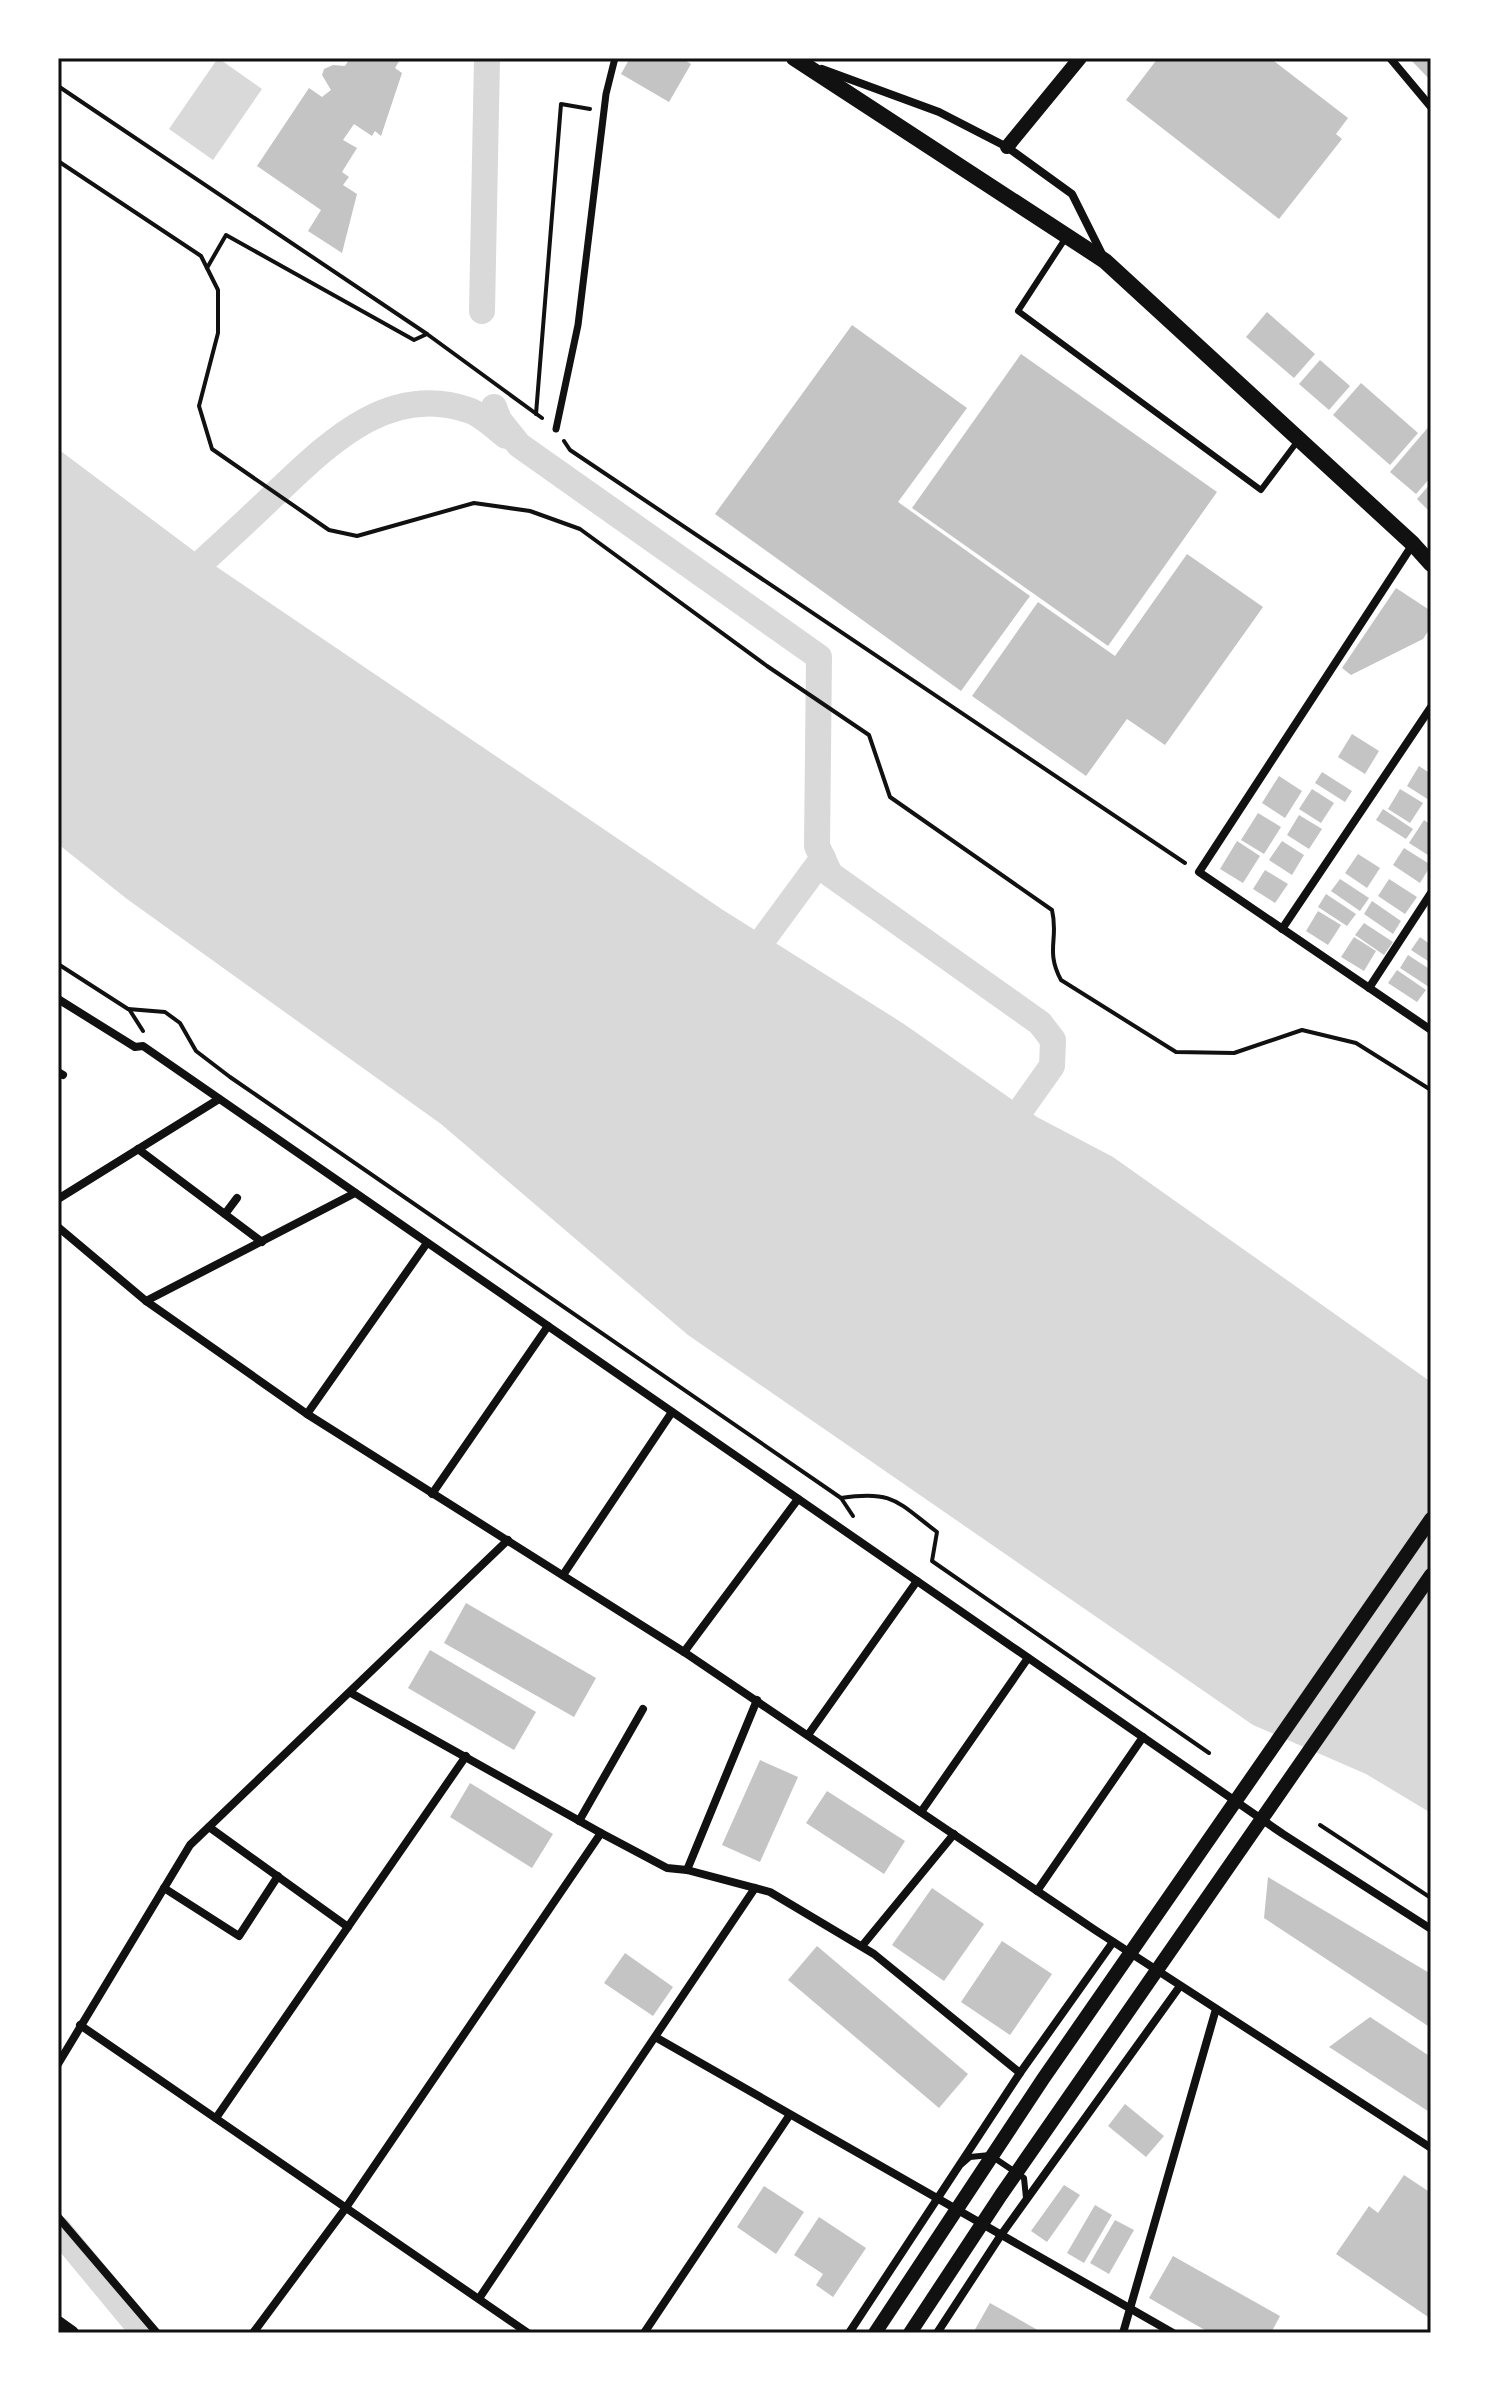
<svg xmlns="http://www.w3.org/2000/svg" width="1489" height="2391" viewBox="0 0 1489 2391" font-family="'Source Serif 4',serif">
	<rect width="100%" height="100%" fill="#fff"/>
	<g fill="#d9d9d9">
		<path d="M218 58 262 89 213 160 169 129Z"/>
		<path d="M58 449 202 557 723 910 904 1024 1037 1117 1113 1157 1431 1382V1813L1366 1774 1253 1725 688 1335 441 1124 127 899 58 844Z"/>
	</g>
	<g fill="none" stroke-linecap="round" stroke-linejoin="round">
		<g stroke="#d9d9d9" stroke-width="26">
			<path d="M482 311 487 58"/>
			<path d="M494 407 499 420 519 445 819 657 817 846 830 874 1040 1023 1053 1040 1052 1066 1003 1135"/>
			<path d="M179 583C211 554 243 525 274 495 328 444 389 381 471 411 483 416 496 428 506 436"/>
			<path d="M748 960 823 858"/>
			<path d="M58 2229 144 2333"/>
		</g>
	</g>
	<g fill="#c4c4c4">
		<path d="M350 58H401L395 68 402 73 381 136 375 131 372 136 354 124 343 140 357 148 342 172 349 177 343 185 357 194 342 253 308 231 321 210 257 166 309 88 322 97 331 90 322 75 324 69 333 65 345 66Z"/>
		<path d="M630 58H682L691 64 669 102 621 74Z"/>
		<path d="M1158 58H1270L1348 118 1336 134 1342 139 1279 219 1126 100Z"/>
		<path d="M1413 58H1431V81L1411 60Z"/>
		<path d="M1267 312 1315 354 1294 378 1246 337Z"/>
		<path d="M852 325 967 408 898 502 1030 596 961 691 715 514Z"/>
		<path d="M1021 354 1217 492 1108 646 912 508Z"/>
		<path d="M1320 360 1350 386 1329 410 1299 384Z"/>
		<path d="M1361 383 1418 433 1390 465 1333 415Z"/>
		<path d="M1431 424V477L1416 494 1390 472Z"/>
		<path d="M1431 483V513L1417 499Z"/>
		<path d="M1187 554 1263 607 1165 745 1127 719 1086 776 972 696 1038 602 1115 656Z"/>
		<path d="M1396 588 1431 611V627L1423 639 1351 675 1342 668Z"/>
		<path d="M1352 734 1379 751 1365 774 1338 757Z"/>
		<path d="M1419 766 1431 774 1429 800 1407 786Z"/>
		<path d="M1322 772 1352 791 1345 802 1315 783Z"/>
		<path d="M1279 776 1302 791 1285 818 1262 803Z"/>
		<path d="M1312 789 1334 803 1321 823 1299 809Z"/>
		<path d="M1400 789 1423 803 1410 823 1388 809Z"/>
		<path d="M1383 809 1413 829 1406 839 1376 820Z"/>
		<path d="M1258 813 1281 827 1264 854 1241 840Z"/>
		<path d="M1299 815 1322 829 1309 849 1287 835Z"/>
		<path d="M1424 820 1431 825V857L1409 843Z"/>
		<path d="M1237 841 1260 856 1243 883 1220 869Z"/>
		<path d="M1282 841 1304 855 1292 875 1269 860Z"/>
		<path d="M1404 848 1431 865 1420 883 1393 865Z"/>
		<path d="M1358 854 1380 868 1367 888 1345 873Z"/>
		<path d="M1265 870 1288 884 1275 903 1253 889Z"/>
		<path d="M1340 879 1369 898 1360 911 1331 891Z"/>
		<path d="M1389 879 1417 897 1405 914 1378 896Z"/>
		<path d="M1326 894 1356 914 1347 926 1318 907Z"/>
		<path d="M1372 901 1401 921 1393 934 1364 914Z"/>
		<path d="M1318 911 1341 925 1328 945 1306 931Z"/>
		<path d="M1364 923 1393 942 1384 955 1355 935Z"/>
		<path d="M1354 937 1376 951 1364 971 1341 957Z"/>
		<path d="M1420 937 1431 945V963L1411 950Z"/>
		<path d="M1408 955 1431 970 1429 987 1400 968Z"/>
		<path d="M1397 970 1426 990 1417 1002 1388 983Z"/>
		<path d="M466 1603 596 1678 574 1717 444 1643Z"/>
		<path d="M430 1650 536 1712 514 1750 408 1688Z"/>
		<path d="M760 1760 798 1777 760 1862 722 1845Z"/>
		<path d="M470 1783 553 1834 532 1868 450 1817Z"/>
		<path d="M827 1791 905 1841 884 1874 806 1823Z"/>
		<path d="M1268 1877 1431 1974V2028L1264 1918Z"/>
		<path d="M932 1888 984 1924 944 1981 892 1945Z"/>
		<path d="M1002 1941 1052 1974 1010 2035 961 2002Z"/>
		<path d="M817 1946 968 2074 939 2108 788 1980Z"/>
		<path d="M625 1953 673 1987 653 2016 604 1983Z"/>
		<path d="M1370 2017 1431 2057V2113L1329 2047Z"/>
		<path d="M1125 2104 1164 2136 1146 2157 1108 2126Z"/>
		<path d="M1404 2175 1431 2193V2319L1336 2254 1369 2206 1378 2213Z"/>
		<path d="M1064 2185 1080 2195 1047 2242 1031 2231Z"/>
		<path d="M764 2186 804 2212 776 2254 737 2227Z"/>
		<path d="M1095 2205 1112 2215 1084 2263 1067 2253Z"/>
		<path d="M819 2217 866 2248 833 2297 816 2285 823 2274 794 2255Z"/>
		<path d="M1115 2220 1134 2230 1109 2274 1090 2263Z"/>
		<path d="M1173 2256 1280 2316 1271 2333H1210L1149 2298Z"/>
		<path d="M990 2303 1043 2333H973Z"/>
	</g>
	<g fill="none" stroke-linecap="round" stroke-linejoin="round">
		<g stroke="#111" stroke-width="4">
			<path d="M58 86 427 334"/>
			<path d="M58 161 201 256 218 290V333L199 406 212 449 329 530 357 536 474 503 530 511 580 529 767 666 869 735 890 797 1052 910C1059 939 1045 950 1061 980L1176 1052 1234 1053 1302 1030 1356 1043 1431 1090"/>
			<path d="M207 268 226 235 414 340 427 334 542 418"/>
			<path d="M536 414 561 104 590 109"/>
			<path d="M564 441 570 450 1185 863"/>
			<path d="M58 964 128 1009 165 1012 180 1023 196 1051 230 1077 841 1498C894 1490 897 1502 937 1532L932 1561 1209 1753"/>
			<path d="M129 1009 143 1031"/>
			<path d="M841 1498 853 1516"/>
			<path d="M1320 1825 1431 1898"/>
		</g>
		<g stroke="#111" stroke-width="6">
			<path d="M1065 239 1018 311 1261 490 1297 442"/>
			<path d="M962 2164 970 2157 990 2155 1024 2178 1026 2198"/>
		</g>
		<path stroke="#111" stroke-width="7" d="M556 429 578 325 606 94 615 58"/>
		<g stroke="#111" stroke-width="8">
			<path d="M1390 58 1431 107"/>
			<path d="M822 69 939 112 1007 147 1072 194 1103 256"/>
			<path d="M1413 544 1199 872 1431 1030"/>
			<path d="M1282 929 1431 707"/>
			<path d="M1369 988 1431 893"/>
			<path d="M58 999 135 1047 143 1046 1283 1834 1431 1929"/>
			<path d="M58 1072 63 1075"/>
			<path d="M138 1149 262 1242"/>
			<path d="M58 1199 219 1099"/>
			<path d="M225 1214 237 1198"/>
			<path d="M58 1227 146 1301 307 1414 684 1652 1095 1930 1431 2148"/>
			<path d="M146 1301 355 1193"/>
			<path d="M307 1414 427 1243"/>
			<path d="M432 1494 548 1326"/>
			<path d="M563 1575 672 1412"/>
			<path d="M684 1652 798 1499"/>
			<path d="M351 1693 601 1833"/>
			<path d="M808 1735 917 1581"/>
			<path d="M921 1812 1028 1658"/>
			<path d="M579 1821 643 1709"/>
			<path d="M209 1827 348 1927"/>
			<path d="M687 1870 757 1700"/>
			<path d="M164 1888 239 1936 278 1876"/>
			<path d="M1037 1891 1143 1737"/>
			<path d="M862 1946 954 1834"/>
			<path d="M80 2025 528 2333"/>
			<path d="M657 2038 1173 2333"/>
			<path d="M58 2064 190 1845 508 1540"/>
			<path d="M216 2118 466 1756"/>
			<path d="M58 2217 157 2333"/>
			<path d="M480 2297 755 1888"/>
			<path d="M253 2333 345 2209 601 1833 667 1868 687 1870 770 1892 874 1954 1020 2073"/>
			<path d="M644 2333 789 2116"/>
			<path d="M849 2333 1020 2073 1113 1942"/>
			<path d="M937 2333 1001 2235 1180 1986"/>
			<path d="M1123 2333 1216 2009"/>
		</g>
		<g stroke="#111" stroke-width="14">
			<path d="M1007 147 1080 58"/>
			<path d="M58 2323 72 2333"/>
			<path d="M875 2333 1043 2079 1431 1519"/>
			<path d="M910 2333 1001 2195 1431 1575"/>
		</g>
		<path stroke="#111" stroke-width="16" d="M794 58 1105 261 1413 544 1431 564"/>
	</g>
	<rect width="1489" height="2391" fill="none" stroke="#ffffff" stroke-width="120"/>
	<rect x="60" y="60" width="1369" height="2271" fill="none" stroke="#111" stroke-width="3"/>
</svg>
